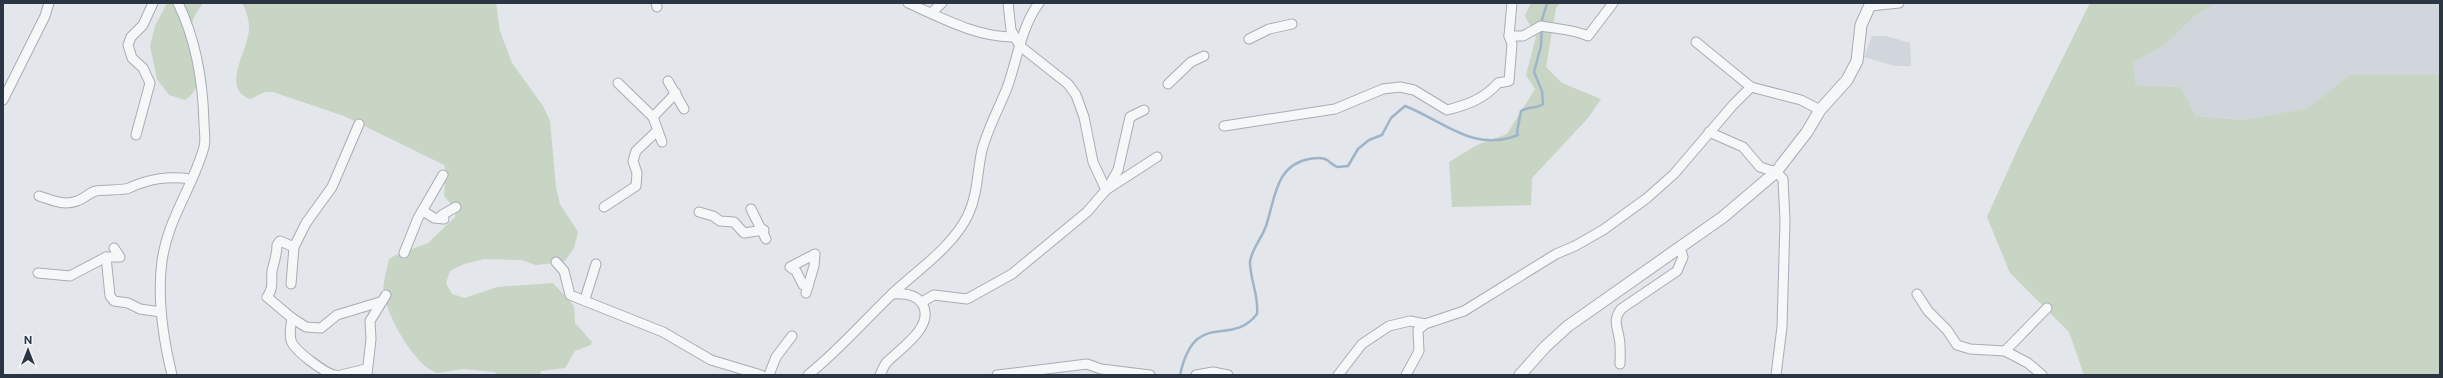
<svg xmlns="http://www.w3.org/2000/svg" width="2443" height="378" viewBox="0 0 2443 378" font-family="'Public Sans',sans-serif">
	<rect width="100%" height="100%" fill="#e3e6ea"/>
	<g fill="#d1d5dc">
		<path d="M2216 3H2440V75H2350L2309 108 2245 120 2196 116 2181 87 2136 85 2133 63 2166 44 2195 16Z"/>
		<path d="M1872 36H1886L1910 43 1911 66H1895L1864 57Z"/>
	</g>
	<g fill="#c8d4c4">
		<path d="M167 3H203C197 11 189 24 191 34 192 39 197 43 199 48 206 64 200 91 185 100L169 95 157 79 150 46 155 26Z"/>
		<path d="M242 3H496L500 31 512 63 543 106 550 121 556 187 560 204 578 232 574 248 564 262 536 265 521 260 484 259 464 264 450 271 446 283 452 294 465 298 497 287 553 283 574 306 575 323 592 342 591 345 575 351 565 368 541 371 540 375H496L495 372 463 369 437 373C415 366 386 315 384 293 382 283 387 270 389 259L396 255 428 243 455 217 456 209 444 196 446 172 444 165 344 116 273 92H265L250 99C219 87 250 50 249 27 249 19 246 10 242 3Z"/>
		<path d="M1531 3H1560L1556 8 1546 67 1562 83 1601 99 1588 118 1532 178 1531 205 1452 207 1449 162 1477 145 1507 134 1535 89 1526 75 1536 37 1525 16Z"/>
		<path d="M2090 3H2216L2195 16 2166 44 2133 63 2136 85 2181 87 2196 116 2245 120 2308 108 2350 75H2440V375H2084L2069 332 2010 273 1987 217 2019 146Z"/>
	</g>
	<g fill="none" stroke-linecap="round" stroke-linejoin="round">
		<path stroke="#9fb4c9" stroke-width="2.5" d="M1180 375C1195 307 1230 349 1257 314 1259 295 1250 280 1250 262 1251 250 1262 238 1266 226 1275 200 1275 165 1309 159 1314 158 1323 157 1327 160 1330 162 1333 165 1337 167L1348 166 1358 149 1369 140 1382 135 1391 118 1405 106C1444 121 1473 153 1518 135L1517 132 1521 111C1529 106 1537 109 1543 104L1542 91 1534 72 1541 46 1542 20 1547 3"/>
		<defs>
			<g id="minor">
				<path d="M656 3 657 7"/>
				<path d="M908 3C942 18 976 37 1014 37"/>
				<path d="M1008 3 1011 30 1020 46 1068 84 1076 95 1084 117 1093 162 1106 190"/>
				<path d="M1870 6 1899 3"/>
				<path d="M931 13 942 3"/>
				<path d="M1509 36 1512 3"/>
				<path d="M1249 39 1269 29 1292 24"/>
				<path d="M1696 42 1751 87 1801 100 1820 110"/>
				<path d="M668 81 684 109"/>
				<path d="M618 83 653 117"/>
				<path d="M1168 84 1191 62 1204 56"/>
				<path d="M3 100 45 16 49 3"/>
				<path d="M1224 126 1335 109 1383 89 1400 87 1414 90 1447 110C1467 105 1484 99 1498 83L1509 81 1512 44 1509 36H1523L1541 26C1557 29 1572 29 1588 36L1613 3"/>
				<path d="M1709 132 1743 147 1760 167 1776 172 1783 179 1785 221 1782 327 1776 375"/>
				<path d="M136 135 150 83 143 68 132 58 128 45 131 37 143 25 153 3"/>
				<path d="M662 142 653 117 676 93"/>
				<path d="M1107 189 1118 170 1130 117 1144 110"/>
				<path d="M39 196C52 200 63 206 77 201 84 199 90 192 96 191 105 189 122 191 129 188 151 178 168 176 192 179"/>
				<path d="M604 207 636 186 637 173 633 161 636 151 657 131"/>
				<path d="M751 209 766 239"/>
				<path d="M423 211 434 218 444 219 442 215 456 207"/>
				<path d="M699 212 713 216 720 221 734 222 744 233 764 230"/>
				<path d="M294 247 280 241 277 245C277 255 274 262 272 271 271 281 274 288 267 297L292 318C291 325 289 333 291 340 293 350 327 375 336 375"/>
				<path d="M404 253 418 218 443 175"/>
				<path d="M106 257H120L114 248"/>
				<path d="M556 262 564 271 570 295 663 332 711 360 761 375"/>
				<path d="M38 273 70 276 106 257 110 296 114 301 128 303 140 309 161 312"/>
				<path d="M291 284 294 247 306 223 332 187 359 124"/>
				<path d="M806 293 814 266 815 254 790 267 796 271 803 285 808 287"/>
				<path d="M1917 294 1928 311 1947 330 1957 345 1970 349 2005 351 2028 363 2042 375"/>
				<path d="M585 299 596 264"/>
				<path d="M922 302 934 295 967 299 1012 274 1087 212 1106 190 1157 157"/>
				<path d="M292 318 306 327 321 328 337 315 380 302"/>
				<path d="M2005 351 2047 308"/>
				<path d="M1620 364C1620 355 1621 346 1619 337 1617 326 1613 320 1621 309L1677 271 1683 257 1680 248"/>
				<path d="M172 375C163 338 157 298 162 261 168 218 193 187 204 147 206 140 204 131 204 123 203 82 196 40 178 3"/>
				<path d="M341 375 366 369"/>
				<path d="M367 375 371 339 370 321 386 295"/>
				<path d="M769 375 776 357 792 336"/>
				<path d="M808 375C838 351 863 322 891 295 917 270 952 248 968 215 978 194 977 172 982 150 988 128 999 108 1007 88 1017 61 1021 27 1039 3"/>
				<path d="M880 375C882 371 884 365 887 362 901 348 934 327 923 305 917 294 903 293 892 294"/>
				<path d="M997 375 1087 364 1101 369 1150 375"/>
				<path d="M1196 375 1213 372 1228 375"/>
				<path d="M1338 375 1362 344 1389 326 1410 321 1425 324 1464 311 1556 254 1575 246 1603 230 1647 198 1674 174 1733 105 1751 87"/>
				<path d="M1406 375 1419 351 1418 330 1425 324"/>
			</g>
			<path id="tertiary" d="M1520 375 1545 347 1568 326 1723 217 1776 172 1807 132 1820 110 1847 80 1857 61 1861 25 1871 3"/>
		</defs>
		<use href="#minor" stroke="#a8adb4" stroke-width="11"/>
		<use href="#tertiary" stroke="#a8adb4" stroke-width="13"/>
		<use href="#minor" stroke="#f5f7f9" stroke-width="9"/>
		<use href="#tertiary" stroke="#f5f7f9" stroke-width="11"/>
	</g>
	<rect width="2443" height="378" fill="none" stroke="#2b3442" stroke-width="8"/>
	<g transform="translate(28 350)" stroke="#f2f5f8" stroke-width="3" paint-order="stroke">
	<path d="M0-3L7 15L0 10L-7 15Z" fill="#2b3442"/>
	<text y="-6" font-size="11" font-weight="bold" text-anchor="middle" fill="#2b3442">N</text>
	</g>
</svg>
